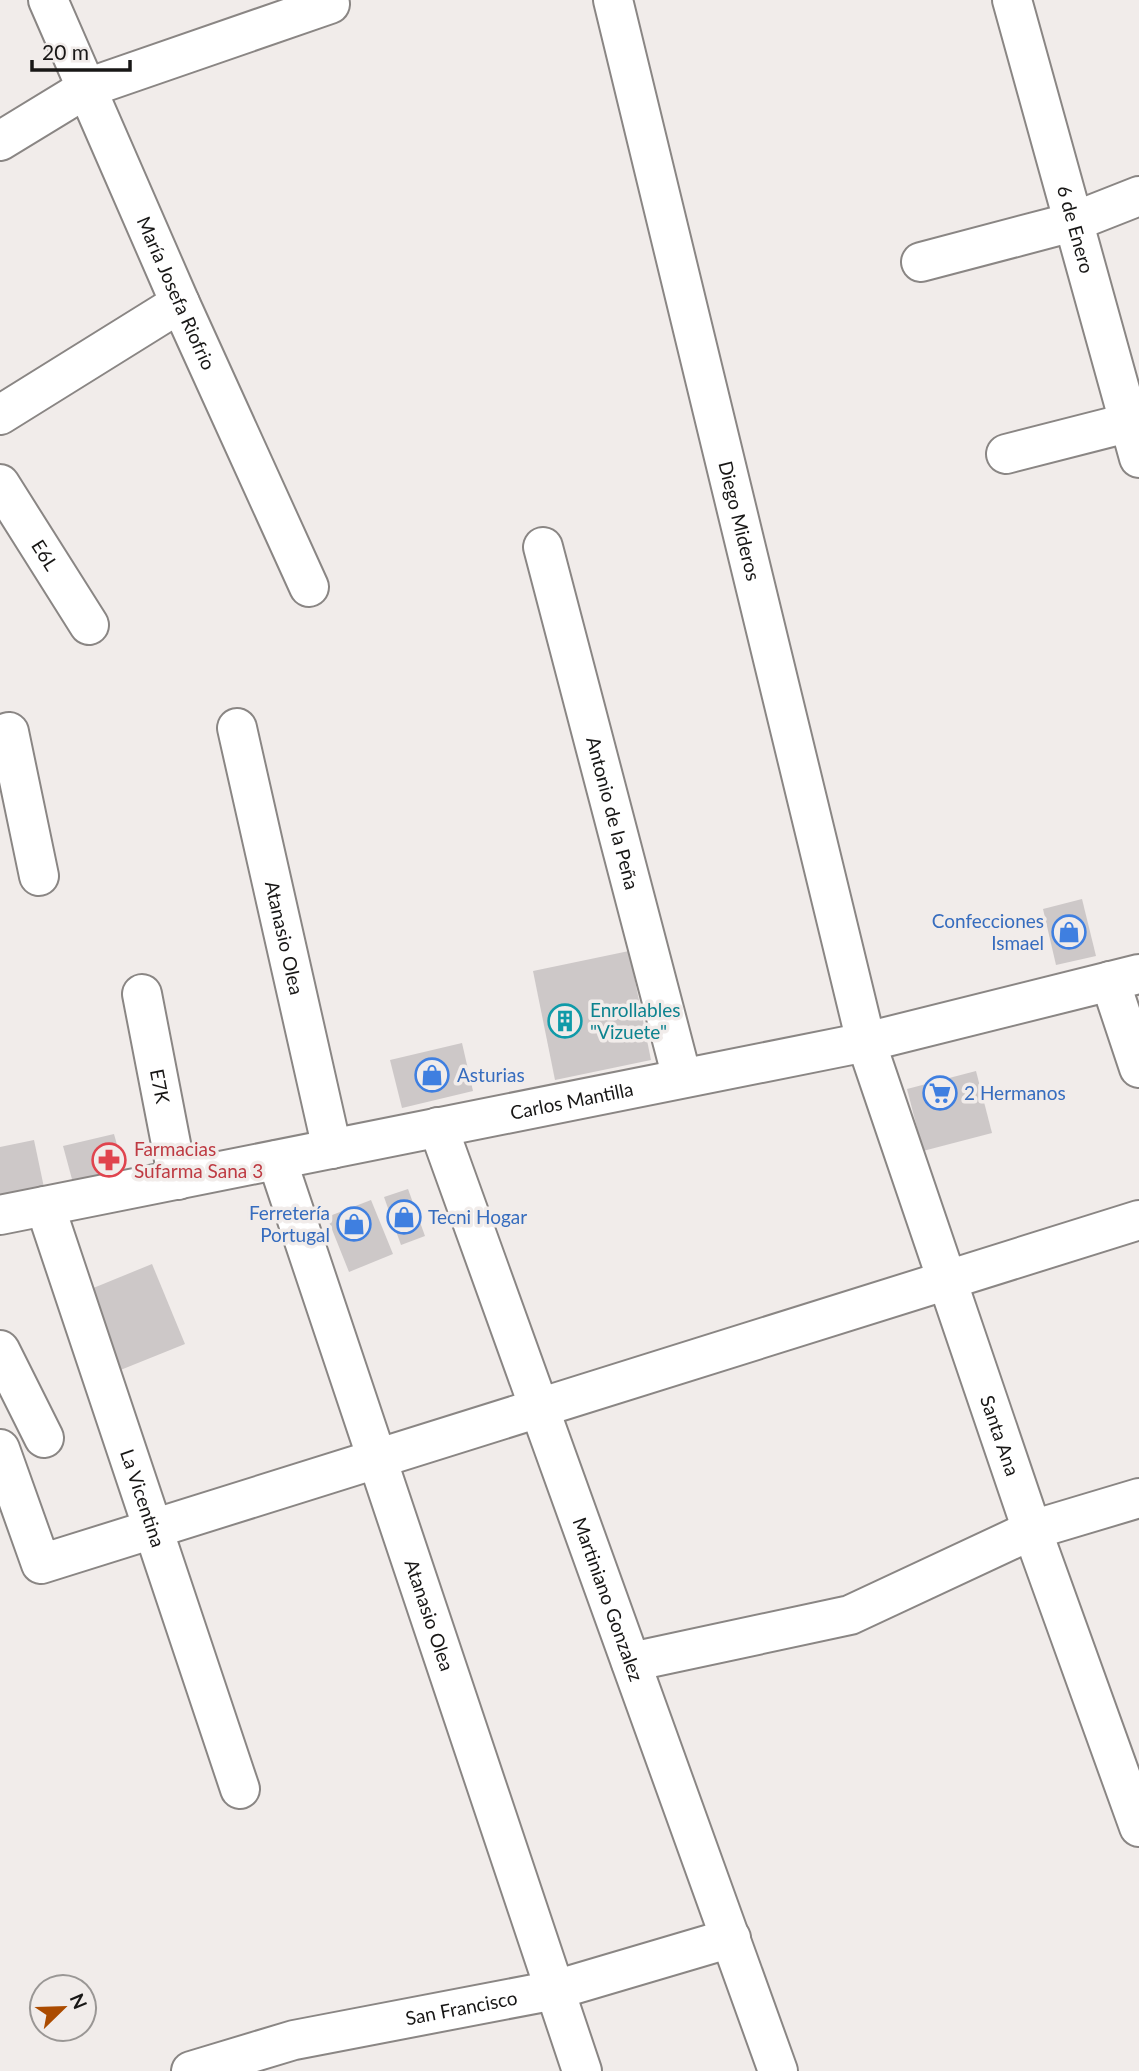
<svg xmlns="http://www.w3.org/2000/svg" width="1139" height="2071" viewBox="0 0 1139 2071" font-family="Lato,sans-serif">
	<rect width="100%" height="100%" fill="#f1ecea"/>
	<g fill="#cdc8c8">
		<path d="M1082 899 1096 956 1056 965 1043 909Z"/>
		<path d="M629 951 651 1060 555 1080 533 971Z"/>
		<path d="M462 1043 473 1091 402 1108 390 1060Z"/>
		<path d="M976 1071 992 1133 923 1151 907 1089Z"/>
		<path d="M114 1134 127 1181 76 1194 63 1146Z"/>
		<path d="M34 1140 46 1197 0 1202V1147Z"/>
		<path d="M408 1189 425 1236 401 1245 384 1197Z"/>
		<path d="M371 1200 393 1254 349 1272 327 1217Z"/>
		<path d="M152 1264 185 1344 118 1371 86 1291Z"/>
	</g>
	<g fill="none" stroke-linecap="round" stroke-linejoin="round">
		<defs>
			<g id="minor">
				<path id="s1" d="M48 0 180 303 309 587"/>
				<path id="s2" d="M613 0 866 1042 1032 1530 1139 1827"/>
				<path id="s3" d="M1012 0 1139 458"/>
				<path d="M0 141 87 88 330 4"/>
				<path d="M921 262 1073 222 1139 196"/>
				<path d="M0 415 180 303"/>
				<path d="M1006 454 1139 420"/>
				<path id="s4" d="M0 484 89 625"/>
				<path id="s5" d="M543 547 682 1078"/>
				<path id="s6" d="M237 728 332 1149"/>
				<path d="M0 735 9 732 39 876"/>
				<path d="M1110 981 1139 1068"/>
				<path id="s7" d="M142 994 178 1180"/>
				<path id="s8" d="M438 1127 778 2071"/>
				<path id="s9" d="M277 1160 582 2071"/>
				<path id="s10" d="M45 1206 240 1789"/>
				<path id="s11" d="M0 1215 866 1042 1139 974"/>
				<path d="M0 1350 44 1438"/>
				<path d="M0 1449 41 1564 1139 1220"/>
				<path d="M631 1662 850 1615 1032 1530 1139 1498"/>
				<path id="s12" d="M191 2071 294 2040 555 1990 731 1938"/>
			</g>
		</defs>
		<use href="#minor" stroke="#8a8684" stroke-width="42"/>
		<use href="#minor" stroke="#fff" stroke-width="38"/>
	</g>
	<defs>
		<symbol id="shop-ring" viewBox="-11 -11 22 22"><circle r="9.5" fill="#f1ecea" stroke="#3f7fe0" stroke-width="1.5"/><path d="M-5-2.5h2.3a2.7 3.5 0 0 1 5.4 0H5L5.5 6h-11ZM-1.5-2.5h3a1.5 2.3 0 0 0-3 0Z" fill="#3f7fe0"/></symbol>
		<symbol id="building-ring" viewBox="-11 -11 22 22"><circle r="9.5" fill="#f1ecea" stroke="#0f9aa8" stroke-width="1.5"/><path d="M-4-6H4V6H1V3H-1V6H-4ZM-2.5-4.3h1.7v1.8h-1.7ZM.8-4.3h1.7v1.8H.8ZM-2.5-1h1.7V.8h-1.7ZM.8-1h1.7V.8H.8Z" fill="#0f9aa8"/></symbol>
		<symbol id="supermarket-ring" viewBox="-11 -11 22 22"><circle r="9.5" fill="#f1ecea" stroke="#3f7fe0" stroke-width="1.5"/><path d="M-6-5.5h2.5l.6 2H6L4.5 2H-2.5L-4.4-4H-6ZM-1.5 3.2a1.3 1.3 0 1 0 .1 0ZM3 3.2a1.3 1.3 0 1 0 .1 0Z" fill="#3f7fe0"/></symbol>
		<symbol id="pharmacy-ring" viewBox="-11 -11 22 22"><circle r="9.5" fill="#f1ecea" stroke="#e0444e" stroke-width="1.5"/><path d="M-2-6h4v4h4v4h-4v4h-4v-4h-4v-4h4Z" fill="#e0444e"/></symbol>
	</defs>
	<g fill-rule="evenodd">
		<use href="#shop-ring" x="1050" y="913" width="38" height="38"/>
		<use href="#building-ring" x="546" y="1002" width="38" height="38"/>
		<use href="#shop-ring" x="413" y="1056" width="38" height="38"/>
		<use href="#supermarket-ring" x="921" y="1074" width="38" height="38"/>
		<use href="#pharmacy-ring" x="90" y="1141" width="38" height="38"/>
		<use href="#shop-ring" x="385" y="1198" width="38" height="38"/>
		<use href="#shop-ring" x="335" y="1205" width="38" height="38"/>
	</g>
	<g text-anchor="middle" stroke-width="7" stroke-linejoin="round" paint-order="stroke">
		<g font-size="19" fill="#181716" stroke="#f1ecea">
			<text dy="7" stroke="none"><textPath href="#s3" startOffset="238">6 de Enero</textPath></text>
			<text dy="7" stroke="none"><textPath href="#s1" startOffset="320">María Josefa Riofrio</textPath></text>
			<text dy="7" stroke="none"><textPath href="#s2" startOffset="536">Diego Mideros</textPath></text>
			<text dy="7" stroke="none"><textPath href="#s4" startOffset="84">E6L</textPath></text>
			<text dy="7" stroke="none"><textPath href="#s5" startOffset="275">Antonio de la Peña</textPath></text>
			<text dy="7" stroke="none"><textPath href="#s6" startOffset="215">Atanasio Olea</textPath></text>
			<text dy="7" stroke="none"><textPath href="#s7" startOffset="94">E7K</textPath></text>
			<text dy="7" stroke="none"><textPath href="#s11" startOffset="583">Carlos Mantilla</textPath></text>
			<text dy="7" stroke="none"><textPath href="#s2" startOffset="1488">Santa Ana</textPath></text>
			<text dy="7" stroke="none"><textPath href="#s10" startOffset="308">La Vicentina</textPath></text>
			<text dy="7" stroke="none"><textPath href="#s8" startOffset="502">Martiniano Gonzalez</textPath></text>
			<text dy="7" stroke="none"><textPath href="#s9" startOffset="480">Atanasio Olea</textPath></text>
			<text dy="7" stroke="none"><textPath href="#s12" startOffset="278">San Francisco</textPath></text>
		</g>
		<g font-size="19" fill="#366cbe" stroke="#f1ecea" text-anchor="start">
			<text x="1044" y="928" text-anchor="end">Confecciones<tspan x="1044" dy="22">Ismael</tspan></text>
			<text x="457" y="1082">Asturias</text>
			<text x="964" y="1100">2 Hermanos</text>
			<text x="330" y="1220" text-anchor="end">Ferretería<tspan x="330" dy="22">Portugal</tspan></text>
			<text x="428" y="1224">Tecni Hogar</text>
		</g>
		<g font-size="19" fill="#0d838f" stroke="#f1ecea" text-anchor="start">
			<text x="590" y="1017">Enrollables<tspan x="590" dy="22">"Vizuete"</tspan></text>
		</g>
		<g font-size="19" fill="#be3a42" stroke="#f1ecea" text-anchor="start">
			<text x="134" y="1156">Farmacias<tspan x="134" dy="22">Sufarma Sana 3</tspan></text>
		</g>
	</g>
	<g transform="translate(63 2008) rotate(67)"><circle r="33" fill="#f1ecea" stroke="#9a9795" stroke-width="2"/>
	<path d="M0-5L12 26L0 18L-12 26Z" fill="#ab4b00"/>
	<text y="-10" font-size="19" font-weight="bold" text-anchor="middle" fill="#181716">N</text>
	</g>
	<path d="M32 60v10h98v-10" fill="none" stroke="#181716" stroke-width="3.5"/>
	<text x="42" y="60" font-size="21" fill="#181716" stroke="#f1ecea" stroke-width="5" paint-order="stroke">20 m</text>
</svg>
